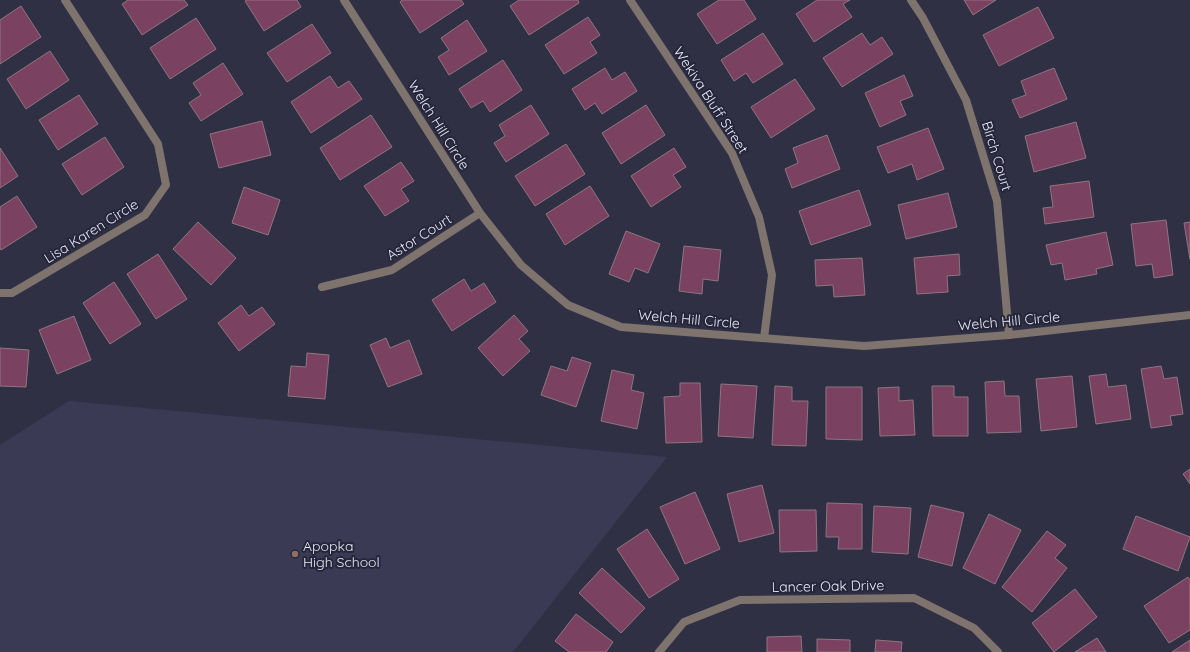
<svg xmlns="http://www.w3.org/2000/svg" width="1190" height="652" viewBox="0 0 1190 652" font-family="Quicksand,sans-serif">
	<rect width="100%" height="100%" fill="#303045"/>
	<path fill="#3b3a54" d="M69 401 667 457 513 652H0V445Z"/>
	<g fill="#7b4160" stroke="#8f7581">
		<path d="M128 0H184L188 5 142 35 122 4Z"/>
		<path d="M247 0H297L301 7 264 31 245 1Z"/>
		<path d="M402 0H461L464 4 420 33 400 2Z"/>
		<path d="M519 0H578L579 3 529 35 510 6Z"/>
		<path d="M719 0H744L756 19 717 44 697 14Z"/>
		<path d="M817 0H850L843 4 852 17 814 42 796 14Z"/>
		<path d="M964 0H996L973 15Z"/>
		<path d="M21 6 41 37 0 64V20Z"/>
		<path d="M1038 7 1054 38 999 66 983 35Z"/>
		<path d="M588 17 600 35 590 42 597 53 564 74 545 45Z"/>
		<path d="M196 18 216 49 170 79 150 48Z"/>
		<path d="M467 20 487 51 449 75 438 57 449 50 441 38Z"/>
		<path d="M312 24 331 53 287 82 267 53Z"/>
		<path d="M763 33 783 64 753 83 746 73 734 81 721 60Z"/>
		<path d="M862 33 870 45 882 37 893 54 842 87 823 58Z"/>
		<path d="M50 51 69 80 26 109 7 79Z"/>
		<path d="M503 60 522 90 490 112 483 101 471 108 459 89Z"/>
		<path d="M223 63 243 94 201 121 189 103 201 95 193 83Z"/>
		<path d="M605 68 612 80 625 72 637 91 602 114 595 103 585 110 572 89Z"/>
		<path d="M1054 68 1067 99 1020 118 1012 100 1026 95 1021 81Z"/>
		<path d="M904 75 913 96 900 101 906 115 880 127 865 93Z"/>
		<path d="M330 76 338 88 349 81 362 99 311 133 291 102Z"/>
		<path d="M795 79 815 109 771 138 751 107Z"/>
		<path d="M79 95 98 124 58 150 39 120Z"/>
		<path d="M531 105 549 134 506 162 494 143 505 136 499 125Z"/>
		<path d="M646 105 665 135 621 164 602 133Z"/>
		<path d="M371 115 392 147 340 180 320 148Z"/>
		<path d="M262 121 271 155 219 168 210 134Z"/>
		<path d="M1076 122 1086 158 1034 172 1025 136Z"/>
		<path d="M928 128 944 169 917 180 912 164 888 173 877 147Z"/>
		<path d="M827 135 840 169 792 188 785 169 798 163 793 148Z"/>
		<path d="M105 137 124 167 82 195 62 164Z"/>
		<path d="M566 144 585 174 535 206 515 176Z"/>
		<path d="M0 148 18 176 0 188Z"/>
		<path d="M674 148 686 167 673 175 681 187 651 207 631 176Z"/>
		<path d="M401 162 414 181 401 189 409 201 385 216 364 186Z"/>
		<path d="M1089 181 1094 217 1045 224 1043 208 1053 207 1050 186Z"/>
		<path d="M590 186 609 216 565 245 546 214Z"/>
		<path d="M244 187 280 200 268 235 232 223Z"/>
		<path d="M859 190 871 225 811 245 799 211Z"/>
		<path d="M948 193 957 227 906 239 898 205Z"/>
		<path d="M17 196 37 227 1 250 0 248V207Z"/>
		<path d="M1166 220 1173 275 1154 278 1152 264 1136 266 1131 224Z"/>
		<path d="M198 222 236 258 211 285 173 249Z"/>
		<path d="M1190 222V259L1184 223Z"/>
		<path d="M626 231 660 244 648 273 635 268 629 282 609 274Z"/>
		<path d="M1106 232 1113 265 1096 269 1097 274 1065 280 1062 263 1051 265 1046 245Z"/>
		<path d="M684 246 721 250 718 281 703 279 702 294 679 291Z"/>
		<path d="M158 254 187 299 156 319 127 274Z"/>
		<path d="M959 254 960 275 947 276 948 292 917 294 914 258Z"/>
		<path d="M862 258 865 295 834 297 833 285 816 286 815 260Z"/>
		<path d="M464 279 471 291 484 283 496 302 452 331 432 300Z"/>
		<path d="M114 282 141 324 110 344 83 303Z"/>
		<path d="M241 305 249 316 262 307 275 324 239 351 218 323Z"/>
		<path d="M514 315 528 331 519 339 530 351 503 376 478 348Z"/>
		<path d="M74 316 91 360 57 374 39 330Z"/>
		<path d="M386 338 390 348 409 340 422 374 388 387 370 345Z"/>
		<path d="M0 348 29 350 26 387 0 386Z"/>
		<path d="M307 353 329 355 325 399 288 396 291 366 306 367Z"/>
		<path d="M572 357 591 363 576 407 541 395 551 366 567 371Z"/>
		<path d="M1161 366 1164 379 1177 377 1183 414 1170 416 1172 425 1151 428 1141 369Z"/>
		<path d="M612 370 634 375 631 390 644 393 637 429 601 421Z"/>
		<path d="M1106 374 1108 387 1126 385 1131 419 1096 424 1089 376Z"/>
		<path d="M1072 376 1077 427 1041 431 1036 379Z"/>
		<path d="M1004 381 1005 396H1019L1021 432 987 433 985 382Z"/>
		<path d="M680 383H700L702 442 666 443 664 397 680 396Z"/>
		<path d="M721 384 757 386 753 438 718 436Z"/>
		<path d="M775 386 792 387V401H808L806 446 772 445Z"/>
		<path d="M932 386H954V397H968V436H933Z"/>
		<path d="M826 387H862V440L826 439Z"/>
		<path d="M899 387V401L913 400 915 435 880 436 878 388Z"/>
		<path d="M1190 469V484L1183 474Z"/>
		<path d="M762 485 774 533 739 542 727 494Z"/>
		<path d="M695 492 720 549 685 564 660 507Z"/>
		<path d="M827 503 862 504V549H838L839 537H826Z"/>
		<path d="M931 505 964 513 952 566 918 557Z"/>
		<path d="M874 506 911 508 908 554 872 552Z"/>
		<path d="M779 510H816L817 551 780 552Z"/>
		<path d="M989 514 1021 530 995 584 963 568Z"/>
		<path d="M1136 516 1190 537 1178 571 1123 549Z"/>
		<path d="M647 529 679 579 649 598 617 549Z"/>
		<path d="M1047 531 1066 545 1055 558 1067 568 1032 612 1002 587Z"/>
		<path d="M602 568 645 608 621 633 579 593Z"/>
		<path d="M1188 577 1190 580V630L1169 643 1144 606Z"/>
		<path d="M1075 589 1097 617 1054 652 1032 623Z"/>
		<path d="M576 614 613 642 606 652H569L555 641Z"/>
		<path d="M801 636 802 652H767V637Z"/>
		<path d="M1097 638 1106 652H1075Z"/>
		<path d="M817 639 850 640V652H817Z"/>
		<path d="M876 640 902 642 901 652H875Z"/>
		<path d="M1190 640V652H1172Z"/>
	</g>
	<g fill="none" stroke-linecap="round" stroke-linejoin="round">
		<g stroke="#7e736d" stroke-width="8">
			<path d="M344 0 480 213 521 265 568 305 621 327 864 346 1009 335 1190 315"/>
			<path d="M630 0 732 153 759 217 772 275 764 338"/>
			<path d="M911 0 923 18 966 100 997 201 1009 335"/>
			<path d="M322 287 392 270 480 213"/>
			<path d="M0 293H12L145 215 166 185 158 144 65 0"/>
			<path d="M659 652 684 622 740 600 914 598 974 628 998 652"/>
		</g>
	</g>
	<circle fill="#8d6e63" stroke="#26263a" stroke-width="1.5" cx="295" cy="554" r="4"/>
	<g text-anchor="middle" stroke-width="4" stroke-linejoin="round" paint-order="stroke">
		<g font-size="14" fill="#e8e8f6" stroke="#26263a">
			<text transform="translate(711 100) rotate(57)" y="5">Wekiva Bluff Street</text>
			<text transform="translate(439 125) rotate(58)" y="5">Welch Hill Circle</text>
			<text transform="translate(997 156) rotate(73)" y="5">Birch Court</text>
			<text transform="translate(91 231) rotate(-32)" y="5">Lisa Karen Circle</text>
			<text transform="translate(419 237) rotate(-32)" y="5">Astor Court</text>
			<text transform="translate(689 319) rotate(5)" y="5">Welch Hill Circle</text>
			<text transform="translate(1009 321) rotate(-5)" y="5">Welch Hill Circle</text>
			<text transform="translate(828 586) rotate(-1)" y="5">Lancer Oak Drive</text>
		</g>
		<g font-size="14" fill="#e8e8f6" stroke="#26263a" text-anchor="start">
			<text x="303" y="551">Apopka<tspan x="303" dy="16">High School</tspan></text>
		</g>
	</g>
</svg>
